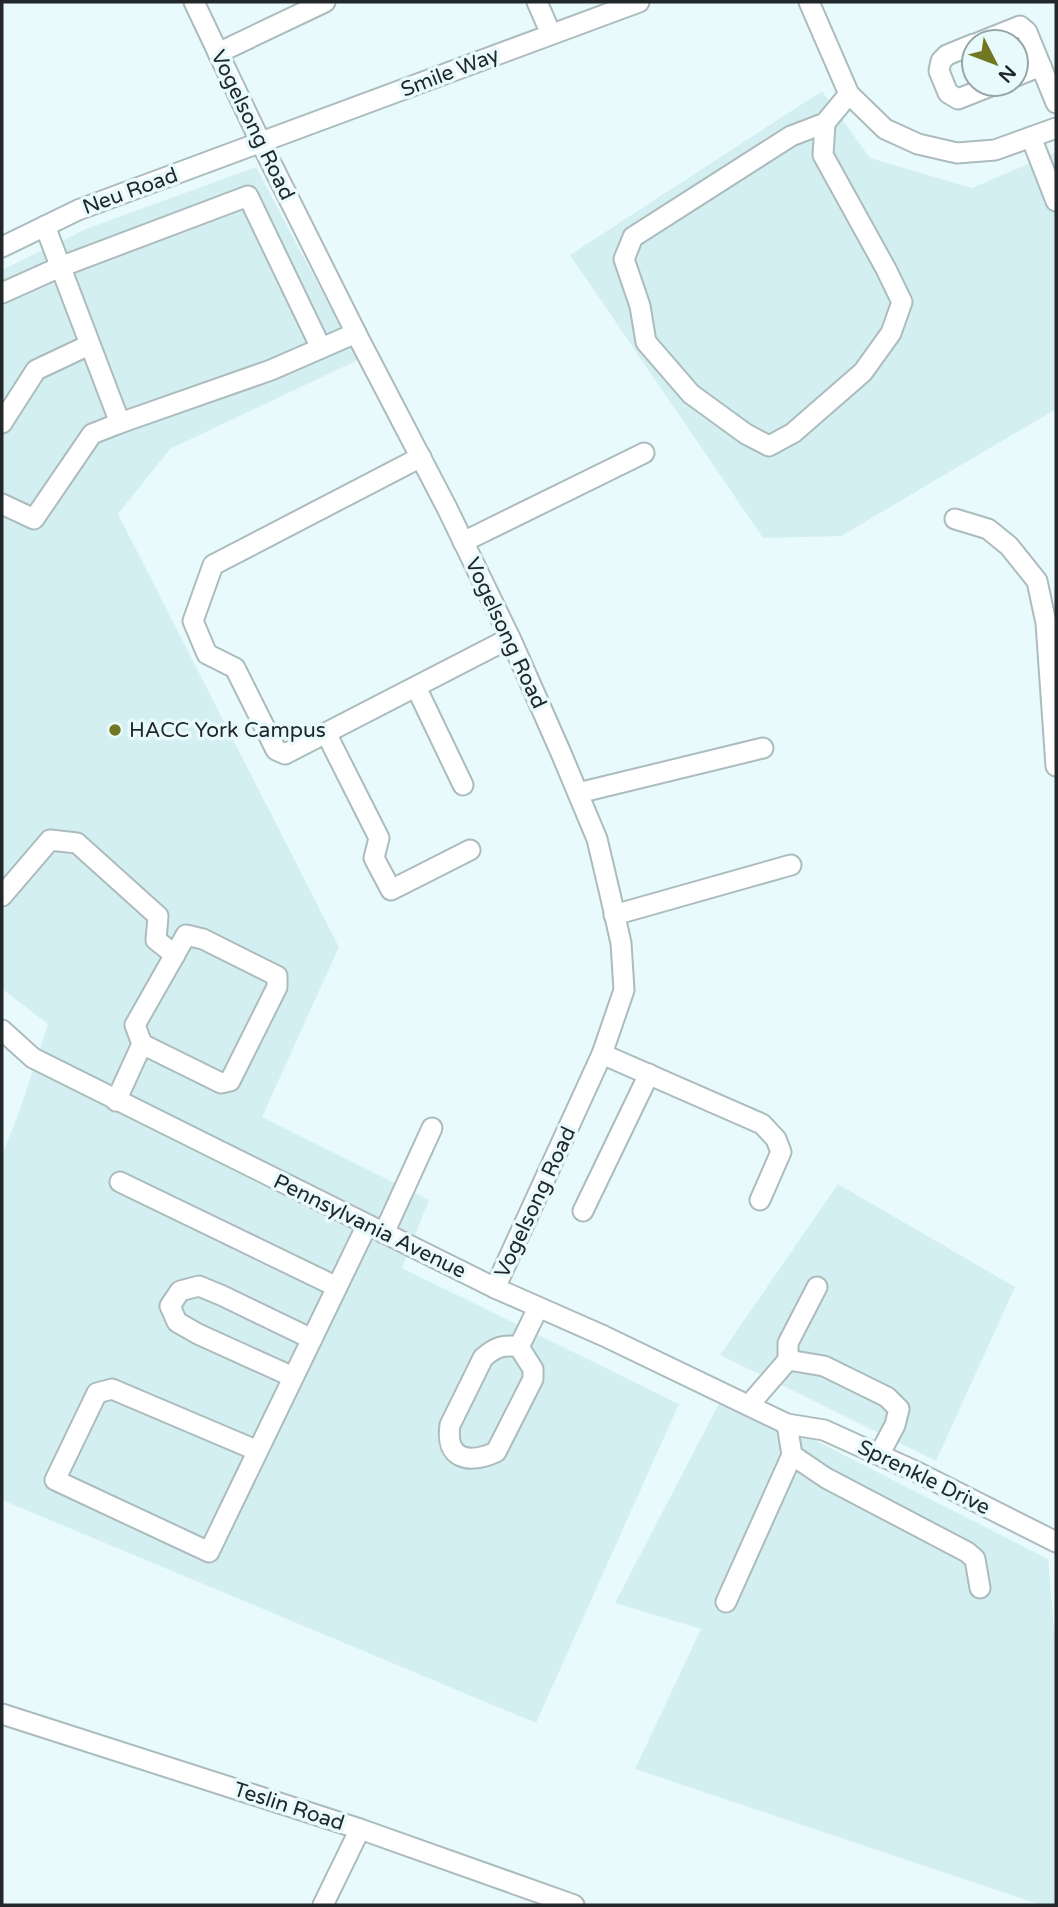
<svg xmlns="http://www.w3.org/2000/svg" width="1058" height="1907" viewBox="0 0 1058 1907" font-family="'Varela Round',sans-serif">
	<rect width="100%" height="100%" fill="#e9fafc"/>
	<g fill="#d4eff2">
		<path d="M822 91 870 158 972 188 1056 152V409L841 536 763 538 570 255Z"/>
		<path d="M256 167 358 360 170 449 118 514 339 947 262 1117 429 1200 402 1268 679 1404 536 1723 2 1500V1155L20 1110 48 1024 2 989V270L86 229Z"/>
		<path d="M838 1184 1015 1287 936 1461 720 1355Z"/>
		<path d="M724 1394 1048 1559 1056 1652V1905H1041L635 1769 701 1629 615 1603Z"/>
	</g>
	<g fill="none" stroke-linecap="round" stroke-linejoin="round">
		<defs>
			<g id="minor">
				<path d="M194 2 261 143 359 339 447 508 512 642 561 753 597 839 610 894 621 943 624 990 602 1054 495 1288"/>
				<path d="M537 2 551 34"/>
				<path d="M809 2 849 94 885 129 918 144 957 153 995 150 1056 128"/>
				<path d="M980 42 1020 26 1027 32 1056 103"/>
				<path d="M974 44 947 55 941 61 939 71 948 93 958 99 996 84"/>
				<path d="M218 53 325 2"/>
				<path d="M1016 76 1041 66"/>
				<path d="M825 123 823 155 886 269 902 302 891 333 863 372 793 433 769 446 746 434 691 394 646 342 640 306 624 259 633 237 791 136 825 123 849 94"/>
				<path d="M1031 137 1056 201"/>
				<path d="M45 226 120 423 271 370 356 333"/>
				<path d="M2 247 78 210 639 2"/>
				<path d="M2 293 60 267 248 196 321 348"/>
				<path d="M2 423 36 370 89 345"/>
				<path d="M421 457 213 565 193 621 207 654 235 668 276 750 285 754 510 638"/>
				<path d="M2 504 34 519 92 434 120 423"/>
				<path d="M955 519 988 529 1009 546 1037 581 1046 623 1056 766"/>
				<path d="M463 542 644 453"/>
				<path d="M416 687 463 785"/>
				<path d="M326 733 379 838 374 858 391 890 470 850"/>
				<path d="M578 793 763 748"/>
				<path d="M2 896 50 840 77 843 158 916 156 940 175 955"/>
				<path d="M614 915 791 865"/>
				<path d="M2 1030 33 1058 495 1288 604 1336 787 1424 824 1430 917 1472 1056 1542"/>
				<path d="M602 1054 762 1124 776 1139 781 1152 760 1200"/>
				<path d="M116 1101 142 1044 135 1025 186 935 203 939 277 976V987L230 1081 221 1083 142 1044"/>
				<path d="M120 1182 337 1287"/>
				<path d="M583 1211 649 1074"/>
				<path d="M384 1233 432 1128"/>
				<path d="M519 1347C504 1344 495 1347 483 1358L450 1425C445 1460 469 1464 496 1452L533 1379V1369L519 1347 538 1308"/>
				<path d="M788 1360V1343L817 1287"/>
				<path d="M293 1377 198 1334 177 1322 170 1306 180 1291 199 1286 223 1296 312 1339"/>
				<path d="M749 1405 788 1360 824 1366 887 1397 899 1409 895 1425 879 1455"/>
				<path d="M787 1424 792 1455 826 1478 967 1552 975 1559 980 1588"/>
				<path d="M258 1451 112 1389 97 1393 55 1480 209 1552 367 1225"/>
				<path d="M726 1602 792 1455"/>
				<path d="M2 1714 360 1829 574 1905"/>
				<path d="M323 1905 360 1829"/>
			</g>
		</defs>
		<use href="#minor" stroke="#acbcbe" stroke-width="23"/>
		<use href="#minor" stroke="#fff" stroke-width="19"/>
	</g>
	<circle fill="#717720" stroke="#e9fafc" stroke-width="2.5" cx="115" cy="730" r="7"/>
	<g text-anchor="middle" stroke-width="7" stroke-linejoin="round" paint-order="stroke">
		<g font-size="21" fill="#222829" stroke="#e9fafc">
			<text transform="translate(450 72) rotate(-21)" y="7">Smile Way</text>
			<text transform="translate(253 125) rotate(64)" y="7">Vogelsong Road</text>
			<text transform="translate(130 191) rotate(-20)" y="7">Neu Road</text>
			<text transform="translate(506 633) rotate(65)" y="7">Vogelsong Road</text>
			<text transform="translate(535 1202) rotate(-65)" y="7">Vogelsong Road</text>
			<text transform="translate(370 1226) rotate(26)" y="7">Pennsylvania Avenue</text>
			<text transform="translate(924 1477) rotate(26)" y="7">Sprenkle Drive</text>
			<text transform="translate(289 1806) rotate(18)" y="7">Teslin Road</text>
		</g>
		<g font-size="21" fill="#222829" stroke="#e9fafc" text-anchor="start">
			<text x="129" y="737">HACC York Campus</text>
		</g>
	</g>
	<rect width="1058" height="1907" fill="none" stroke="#222829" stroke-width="7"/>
	<g transform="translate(995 63) rotate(132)"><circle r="33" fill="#e9fafc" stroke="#99a6a8" stroke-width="2"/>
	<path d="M0-5L12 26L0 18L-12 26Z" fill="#717720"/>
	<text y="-10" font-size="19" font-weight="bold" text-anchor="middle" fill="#222829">N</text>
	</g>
</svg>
